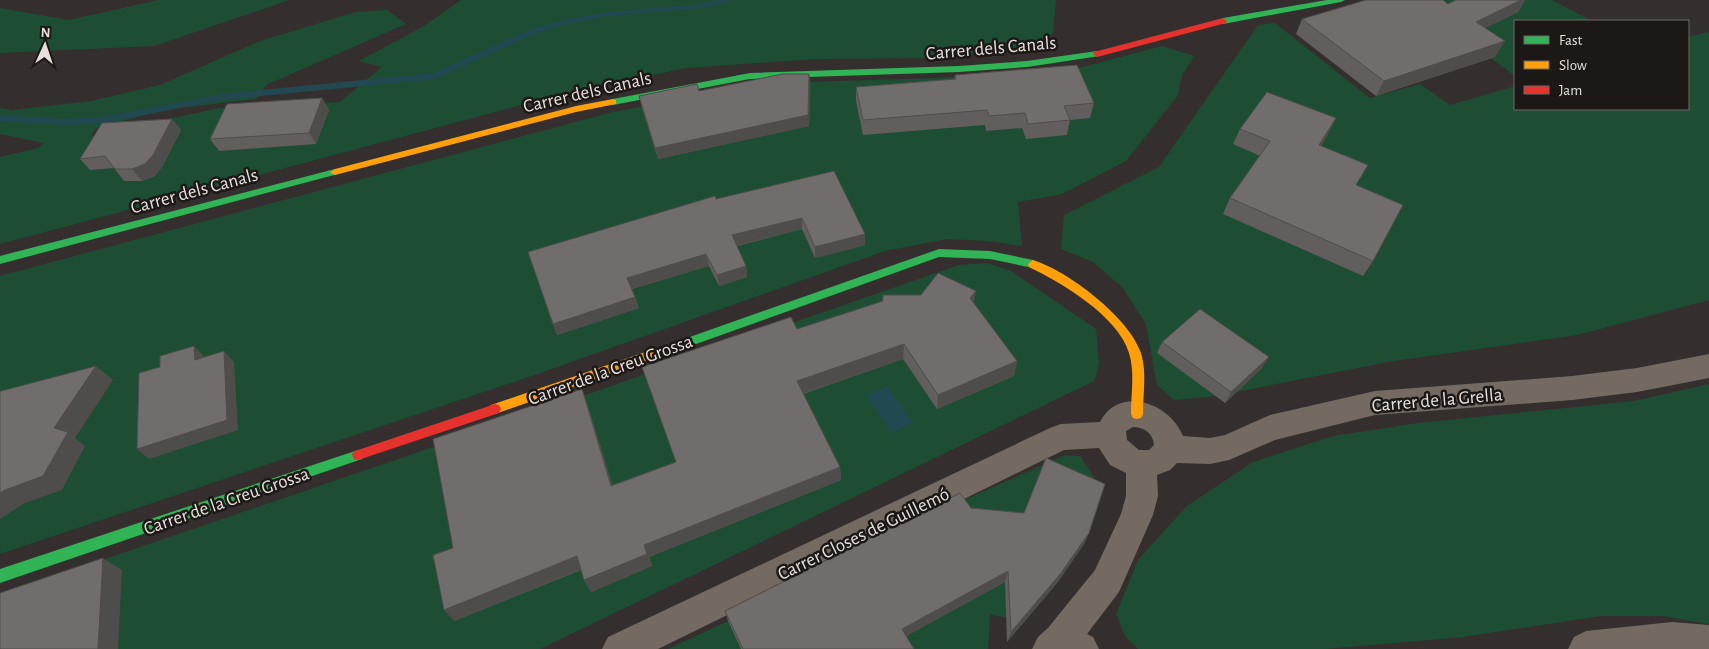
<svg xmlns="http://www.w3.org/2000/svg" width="1709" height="649" viewBox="0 0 1709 649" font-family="'Alegreya Sans',sans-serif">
	<rect width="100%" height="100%" fill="#342f2e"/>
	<g fill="#1d4e33">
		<path d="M159 0H289L154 46 0 53V8L69 20Z"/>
		<path d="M461 0H1056L1053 33 1043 43 1007 51 933 58 815 59 686 68 555 96 0 244V157L38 148 44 143 0 134V108L13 110 91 101 160 85 260 41 356 12 387 10 406 24 266 85 256 99 164 110 96 128 91 136 219 108 340 102 382 67 359 61 424 26Z"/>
		<path d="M1412 0H1552L1592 21H1515V76L1491 58 1495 57Z"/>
		<path d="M1275 23 1370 98 1420 84 1450 105 1515 86V109H1688V37L1709 32V300L1577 335 1393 361 1216 396 1174 400 1157 385 1146 324 1123 288 1093 262 1061 249 1064 215 1159 167 1258 25Z"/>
		<path d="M1162 46 1194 56 1182 75 1178 95 1126 161 1062 194 1018 202 1022 246 989 241 947 239 885 251 543 372 0 554V276L613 112 711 93 806 82 936 78 1083 67Z"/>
		<path d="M987 263 1011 271 1096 329 1099 363 1094 381 540 649H0V595L597 391 959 265Z"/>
		<path d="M1709 384V624L1662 616H1600L1463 637 1325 649H1138L1125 636 1116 614 1138 560 1187 506 1253 462 1333 436 1418 423 1634 401Z"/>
		<path d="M1065 455 1080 456 1094 477 1100 496 1084 544 1024 622 990 614 988 649H668L728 621 957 503Z"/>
	</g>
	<path fill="#224851" d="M887 386 913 423 892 433 866 395Z"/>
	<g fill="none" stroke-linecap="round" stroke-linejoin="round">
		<path fill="#224851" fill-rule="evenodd" d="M719 0H734L704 8 606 16 560 26 532 35 435 79 222 100 102 123 66 125 0 121V115L66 119 102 117 222 94 433 73 526 31 555 22 606 12 704 4Z"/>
		<g fill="#756a62" fill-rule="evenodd">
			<path d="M1709 354V378L1637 392 1572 400 1375 415 1275 440 1229 460 1210 464 1177 463 1170 470 1157 475 1158 496 1153 515 1119 592 1087 634 1093 637 1099 649H1032L1038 637 1048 628 1095 570 1121 514 1126 496V473L1110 465 1099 448 1064 450 658 649H602L608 637 1050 428 1061 424 1100 422C1118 385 1170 402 1183 436L1210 438 1225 435 1270 415 1375 391 1572 376 1637 368ZM1133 427C1144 427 1153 433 1154 445L1149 450H1139L1127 440 1126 431Z"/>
			<path d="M1672 622 1709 625V649H1568L1574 637 1586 631Z"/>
		</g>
		<g fill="#30b455" fill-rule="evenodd">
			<path d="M1327 0H1345L1341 2 1223 24 1219 21 1223 18Z"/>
			<path d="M1097 51 1101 54 1100 56 1027 67 959 72 750 79 613 105 608 102 613 99 750 73 959 66 1027 61Z"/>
			<path d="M335 169 340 172 338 174 0 264V256Z"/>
			<path d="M939 249 990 251 1033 260 1038 264 1033 268 990 259 939 257 657 358 653 356 651 353 653 350Z"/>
			<path d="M358 450 362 451 364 455 362 459 0 583V569Z"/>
		</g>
		<g fill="#ff9f0a" fill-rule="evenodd">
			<path d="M613 99 616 100V104L576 112 335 175 330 172 335 169 576 106Z"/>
			<path d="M1033 260C1068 271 1129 317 1141 353 1147 372 1143 394 1143 414L1141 418 1137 419 1133 418 1131 414C1131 394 1135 372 1129 353 1118 316 1062 283 1029 267L1028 264Z"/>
			<path d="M657 348 661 350 663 353 661 356 495 414 491 413 489 409 491 405Z"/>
		</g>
		<g fill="#e5322d" fill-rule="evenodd">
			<path d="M1223 18 1227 21 1226 23 1097 57 1093 54 1094 52Z"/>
			<path d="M495 404 499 405 501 409 499 413 358 460 354 459 352 455 354 451 358 450Z"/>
		</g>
	</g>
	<g fill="#615e5d">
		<path d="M1456 0H1525L1518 12 1485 28 1495 57 1376 96 1296 34 1302 19 1448 4Z"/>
		<path d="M809 74 810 86 809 126 658 159 642 108 639 96 699 91Z"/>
		<path d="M955 75 1094 103 1090 118 1070 120 1067 135 1026 139 1022 128 986 131 985 125 863 135 856 101V87L954 79Z"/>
		<path d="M322 98 329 110 316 144 219 151 210 139Z"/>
		<path d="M172 119 181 130 162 167 155 176 142 181H124L114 168 90 170 80 159Z"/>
		<path d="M1240 129 1328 134 1321 146 1356 185 1373 261 1363 276 1223 214 1230 198 1260 156 1233 144Z"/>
		<path d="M834 171 865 245 815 258 802 229 737 246 746 266 747 277 719 286 709 266 632 289 639 308 557 335 553 324 716 199Z"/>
		<path d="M883 295 974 303 1017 361 1014 376 937 409 903 359 803 394 840 467 841 480 649 557 652 566 591 592 584 580 581 570 454 621 453 548 587 403 612 485 676 462 642 367 797 329 882 301Z"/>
		<path d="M1162 342 1262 368 1225 403 1157 353Z"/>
		<path d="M971 508 1089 533 1084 544 1057 583 1007 642 1005 582 906 636 914 649H741L728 621 725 611Z"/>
	</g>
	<g fill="#4f4c4c">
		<path d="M1521 0H1525L1518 12 1467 37 1476 22Z"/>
		<path d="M1505 41 1495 57 1376 96 1384 81Z"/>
		<path d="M809 74 810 86 809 126 658 159 655 148Z"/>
		<path d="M322 98 329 110 316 144 309 133Z"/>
		<path d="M1336 118 1328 134 1311 161 1319 145Z"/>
		<path d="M172 119 181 130 162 167 155 176 142 181 132 169Z"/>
		<path d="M802 218V229L734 246 732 235Z"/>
		<path d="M865 234V245L815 258V247Z"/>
		<path d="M706 254 709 266 631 289 627 278Z"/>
		<path d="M746 266 747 277 719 286 717 275Z"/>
		<path d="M976 291 973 307 970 298Z"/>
		<path d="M635 297 639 308 557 335 553 324Z"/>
		<path d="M904 344 903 359 798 395 797 381Z"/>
		<path d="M194 346 204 356 205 371 195 360Z"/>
		<path d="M224 351 234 362 238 430 149 459 137 449Z"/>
		<path d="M1269 357 1262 368 1225 403 1231 392Z"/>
		<path d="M1017 361 1014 376 937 409 938 395Z"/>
		<path d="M96 366 113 380 75 438 85 446 62 490 25 503 0 519V493L54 428Z"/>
		<path d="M582 389 587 403 617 499 611 486Z"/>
		<path d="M840 467 841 480 649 557 652 566 591 592 584 580 644 545Z"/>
		<path d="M1089 533 1084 544 1057 583 1007 642 1011 632Z"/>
		<path d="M577 556 584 568 454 621 444 610Z"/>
		<path d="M103 558 122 570 118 649H98Z"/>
		<path d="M1008 571 1005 582 901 639 902 629Z"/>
	</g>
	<g fill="#716d6c" stroke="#4f4c4c">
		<path d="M1366 0H1443L1448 4 1456 0H1521L1476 22 1505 41 1384 81 1302 19Z"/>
		<path d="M1077 65 1094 103 1064 106 1070 120 1028 124 1025 113 989 116 987 110 863 120 856 87 956 79 955 75Z"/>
		<path d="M783 74H809L808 115 655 148 639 96 697 84 699 91Z"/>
		<path d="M1267 92 1336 118 1319 145 1368 165 1356 185 1403 205 1373 261 1230 198 1270 141 1240 129Z"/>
		<path d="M322 98 309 133 210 139 227 104Z"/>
		<path d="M172 119 153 155 145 164 132 169H115L105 156 80 159 102 123Z"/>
		<path d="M834 171 865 234 815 247 802 218 732 235 746 266 717 275 706 254 627 278 635 297 553 324 528 252 715 196 716 199Z"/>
		<path d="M938 273 976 291 970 298 1017 361 938 395 904 344 797 381 840 467 644 545 647 554 584 580 577 556 444 610 433 555 453 548 433 439 582 389 611 486 676 462 642 367 791 317 797 329 883 301V295H921Z"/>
		<path d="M1200 309 1269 357 1231 392 1162 342Z"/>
		<path d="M194 346 195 360 224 351 227 420 137 449 139 373 160 367V356Z"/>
		<path d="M96 366 54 428 68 432 43 476 5 490 0 493V392L1 391Z"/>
		<path d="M1046 458 1105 484 1089 533 1061 573 1011 632 1008 571 902 629 914 649H743L725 611 960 493 971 508 1024 513Z"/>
		<path d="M103 558 98 649H0V593Z"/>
	</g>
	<g text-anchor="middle" stroke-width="5" stroke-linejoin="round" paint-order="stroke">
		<g font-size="19" fill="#e6dfdc" stroke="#1c1816">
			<text transform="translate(991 47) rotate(-5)" y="7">Carrer dels Canals</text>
			<text transform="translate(587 91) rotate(-13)" y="7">Carrer dels Canals</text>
			<text transform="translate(194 190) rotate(-15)" y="7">Carrer dels Canals</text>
			<text transform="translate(610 369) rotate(-20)" y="7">Carrer de la Creu Grossa</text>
			<text transform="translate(1437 399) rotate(-5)" y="7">Carrer de la Grella</text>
			<text transform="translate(226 500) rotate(-19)" y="7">Carrer de la Creu Grossa</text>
			<text transform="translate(863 533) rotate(-26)" y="7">Carrer Closes de Guillemó</text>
		</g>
	</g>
	<rect x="1514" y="20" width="175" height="90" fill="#1c1816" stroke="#6d6865"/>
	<rect x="1524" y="36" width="25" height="8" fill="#30b455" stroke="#6d6865"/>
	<text x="1559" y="45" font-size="15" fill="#e6dfdc">Fast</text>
	<rect x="1524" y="61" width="25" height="8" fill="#ff9f0a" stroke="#6d6865"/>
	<text x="1559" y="70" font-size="15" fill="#e6dfdc">Slow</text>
	<rect x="1524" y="86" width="25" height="8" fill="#e5322d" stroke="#6d6865"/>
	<text x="1559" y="95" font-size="15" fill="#e6dfdc">Jam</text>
	<g transform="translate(45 45) rotate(3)" stroke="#1c1816" stroke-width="4" paint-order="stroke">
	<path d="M0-4L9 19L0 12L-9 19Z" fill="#e6dfdc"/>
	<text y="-8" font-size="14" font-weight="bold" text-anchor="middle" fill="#e6dfdc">N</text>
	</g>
</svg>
